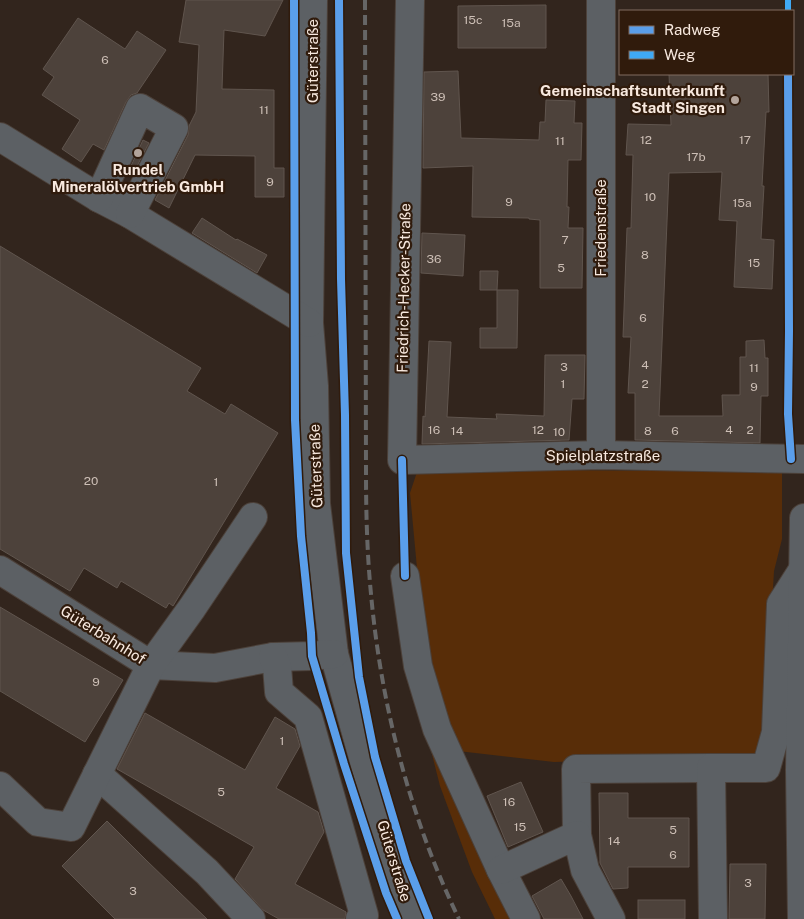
<svg xmlns="http://www.w3.org/2000/svg" width="804" height="919" viewBox="0 0 804 919" font-family="'Public Sans',sans-serif">
	<rect width="100%" height="100%" fill="#32251d"/>
	<g fill="#582d08">
		<path d="M418 469 782 472V539L774 571 763 756 554 762 458 751 425 654 410 493Z"/>
		<path d="M415 687 514 919H495L472 872 440 786Z"/>
	</g>
	<g fill="#4d423b" stroke="#60554e">
		<path d="M186 0H283L265 36 224 30 222 89 274 90V168H284V197H255V156L195 155 169 208 155 200 188 135 189 126 196 112 199 45 179 42Z"/>
		<path d="M546 5V48H458V6Z"/>
		<path d="M78 18 125 49 137 31 166 50 137 93 131 95 126 102 104 150 93 144 81 162 62 149 80 120 42 95 54 77 43 69Z"/>
		<path d="M458 71 461 138 539 140 540 122H545L546 100 575 101 574 123H582L581 160H568L567 207H569L568 228H583L582 288H540V220L529 219V218L472 217 473 166 423 168 424 72Z"/>
		<path d="M669 74H768L769 112H766L762 186H764L761 239 774 240 772 289 734 287 737 221 719 220 722 172 669 173 659 416H723L722 395H740V357H746V341L764 340 765 358H768V396H761L760 443 635 440V393H628L631 337H623L627 228H631L633 155H626L628 124 671 125Z"/>
		<path d="M143 140 149 143 136 168 131 166Z"/>
		<path d="M202 218 236 240 237 239 267 255 257 273 192 233Z"/>
		<path d="M422 233 465 235 463 276 421 273Z"/>
		<path d="M0 246 201 368 187 391 225 414 231 404 278 433 173 606 169 603 166 608 121 581 117 588 84 568 70 591 0 549Z"/>
		<path d="M480 271H498L497 290H480Z"/>
		<path d="M497 290H518L517 348H480V328H497Z"/>
		<path d="M429 341 451 342 447 417 497 419 496 414 544 416 545 355H585L584 399H572L569 440 422 444 423 416 425 417Z"/>
		<path d="M0 607 123 680 85 742 0 691Z"/>
		<path d="M145 713 245 770 275 717 295 729 300 746 276 788 318 812 324 832 295 884 346 912 345 919H279L263 910 235 879 254 847 117 769Z"/>
		<path d="M521 782 543 832 508 847 487 796Z"/>
		<path d="M599 793H628V818H689V867H628V888L613 889 600 863Z"/>
		<path d="M107 821 146 860 207 919H115L62 866Z"/>
		<path d="M730 864H766L765 919H729Z"/>
		<path d="M561 879 571 896 583 919H544L532 896Z"/>
		<rect x="638" y="900" width="47" height="19"/>
	</g>
	<g fill="none" stroke-linecap="round" stroke-linejoin="round">
		<defs>
			<g id="minor">
				<path d="M313 0 309 323 314 386 316 504 334 654 392 861 412 919"/>
				<path d="M410 0 402 460 601 455 804 459"/>
				<path d="M601 0V455"/>
				<path d="M0 137 99 198 130 214 309 323"/>
				<path d="M99 198 140 108 174 128 130 214"/>
				<path d="M0 570 151 665 215 668 273 657 312 656 321 655 334 654"/>
				<path d="M405 576 418 666 437 729 501 870 526 919"/>
				<path d="M273 657 277 666 279 692 308 717 364 915 360 919"/>
				<path d="M97 774 207 872 251 919"/>
				<path d="M0 786 38 822 71 827 151 665 192 608 253 517"/>
				<path d="M577 835 576 769 711 768"/>
				<path d="M501 870 577 835 585 870 611 919"/>
				<path d="M713 919 711 768H766L776 732 781 604 802 571"/>
				<path d="M802 919 800 770 804 518"/>
			</g>
		</defs>
		<use href="#minor" stroke="#4c413a" stroke-width="30"/>
		<use href="#minor" stroke="#5c6064" stroke-width="28"/>
		<path stroke="#666" stroke-width="4" stroke-dasharray="10 5" stroke-linecap="butt" d="M365 0 366 472C366 512 367 553 371 594 381 705 410 818 459 919"/>
		<path stroke="#3fa9f5" stroke-width="6" stroke-dasharray="12 6" stroke-linecap="butt" d="M788 0V11"/>
		<defs>
			<g id="cycleway">
				<path d="M294 0 295 420 301 536 311 633 312 656 344 764 386 893 397 919"/>
				<path d="M339 0 341 279 345 415 346 553 359 677 375 757 406 861 429 919"/>
				<path d="M788 74 789 331 788 414 791 459"/>
				<path d="M402 460 405 576"/>
			</g>
		</defs>
		<use href="#cycleway" stroke="#301b0c" stroke-width="11"/>
		<use href="#cycleway" stroke="#5a9eea" stroke-width="8"/>
	</g>
	<g fill="#b3a49b" stroke="#301b0c" stroke-width="2">
		<circle cx="735" cy="100" r="5"/>
		<circle cx="138" cy="153" r="5"/>
	</g>
	<g text-anchor="middle" stroke-width="4.5" stroke-linejoin="round" paint-order="stroke">
		<g font-size="12" fill="#cdbfb6">
			<text x="473" y="24">15c</text>
			<text x="511" y="27">15a</text>
			<text x="105" y="64">6</text>
			<text x="438" y="101">39</text>
			<text x="264" y="114">11</text>
			<text x="646" y="144">12</text>
			<text x="745" y="144">17</text>
			<text x="560" y="145">11</text>
			<text x="696" y="161">17b</text>
			<text x="270" y="186">9</text>
			<text x="650" y="201">10</text>
			<text x="509" y="206">9</text>
			<text x="742" y="207">15a</text>
			<text x="565" y="244">7</text>
			<text x="645" y="259">8</text>
			<text x="434" y="263">36</text>
			<text x="754" y="267">15</text>
			<text x="561" y="272">5</text>
			<text x="643" y="322">6</text>
			<text x="645" y="369">4</text>
			<text x="564" y="371">3</text>
			<text x="754" y="372">11</text>
			<text x="563" y="388">1</text>
			<text x="645" y="388">2</text>
			<text x="754" y="391">9</text>
			<text x="434" y="434">16</text>
			<text x="538" y="434">12</text>
			<text x="729" y="434">4</text>
			<text x="750" y="434">2</text>
			<text x="457" y="435">14</text>
			<text x="648" y="435">8</text>
			<text x="675" y="435">6</text>
			<text x="559" y="436">10</text>
			<text x="91" y="485">20</text>
			<text x="216" y="486">1</text>
			<text x="96" y="686">9</text>
			<text x="282" y="745">1</text>
			<text x="221" y="796">5</text>
			<text x="509" y="806">16</text>
			<text x="520" y="831">15</text>
			<text x="673" y="834">5</text>
			<text x="614" y="845">14</text>
			<text x="673" y="859">6</text>
			<text x="748" y="887">3</text>
			<text x="133" y="895">3</text>
		</g>
		<g font-size="15" fill="#f8e9df" stroke="#301b0c">
			<text transform="translate(313 61) rotate(-90)" y="5">Güterstraße</text>
			<text transform="translate(601 228) rotate(-90)" y="5">Friedenstraße</text>
			<text transform="translate(404 288) rotate(-89)" y="5">Friedrich-Hecker-Straße</text>
			<text x="603" y="461">Spielplatzstraße</text>
			<text transform="translate(316 466) rotate(-92)" y="5">Güterstraße</text>
			<text transform="translate(103 635) rotate(32)" y="5">Güterbahnhof</text>
			<text transform="translate(394 861) rotate(73)" y="5">Güterstraße</text>
		</g>
		<g font-size="15" font-weight="bold" fill="#f8e9df" stroke="#301b0c" text-anchor="end">
			<text x="725" y="96">Gemeinschaftsunterkunft<tspan x="725" dy="17">Stadt Singen</tspan></text>
			<text x="138" y="175" text-anchor="middle">Rundel<tspan x="138" dy="17">Mineralölvertrieb GmbH</tspan></text>
		</g>
	</g>
	<rect x="619" y="10" width="175" height="65" fill="#301b0c" stroke="#806d60"/>
	<rect x="629" y="26" width="25" height="8" fill="#5a9eea" stroke="#806d60"/>
	<text x="664" y="35" font-size="15" fill="#f8e9df">Radweg</text>
	<rect x="629" y="51" width="25" height="8" fill="#3fa9f5" stroke="#806d60"/>
	<text x="664" y="60" font-size="15" fill="#f8e9df">Weg</text>
</svg>
